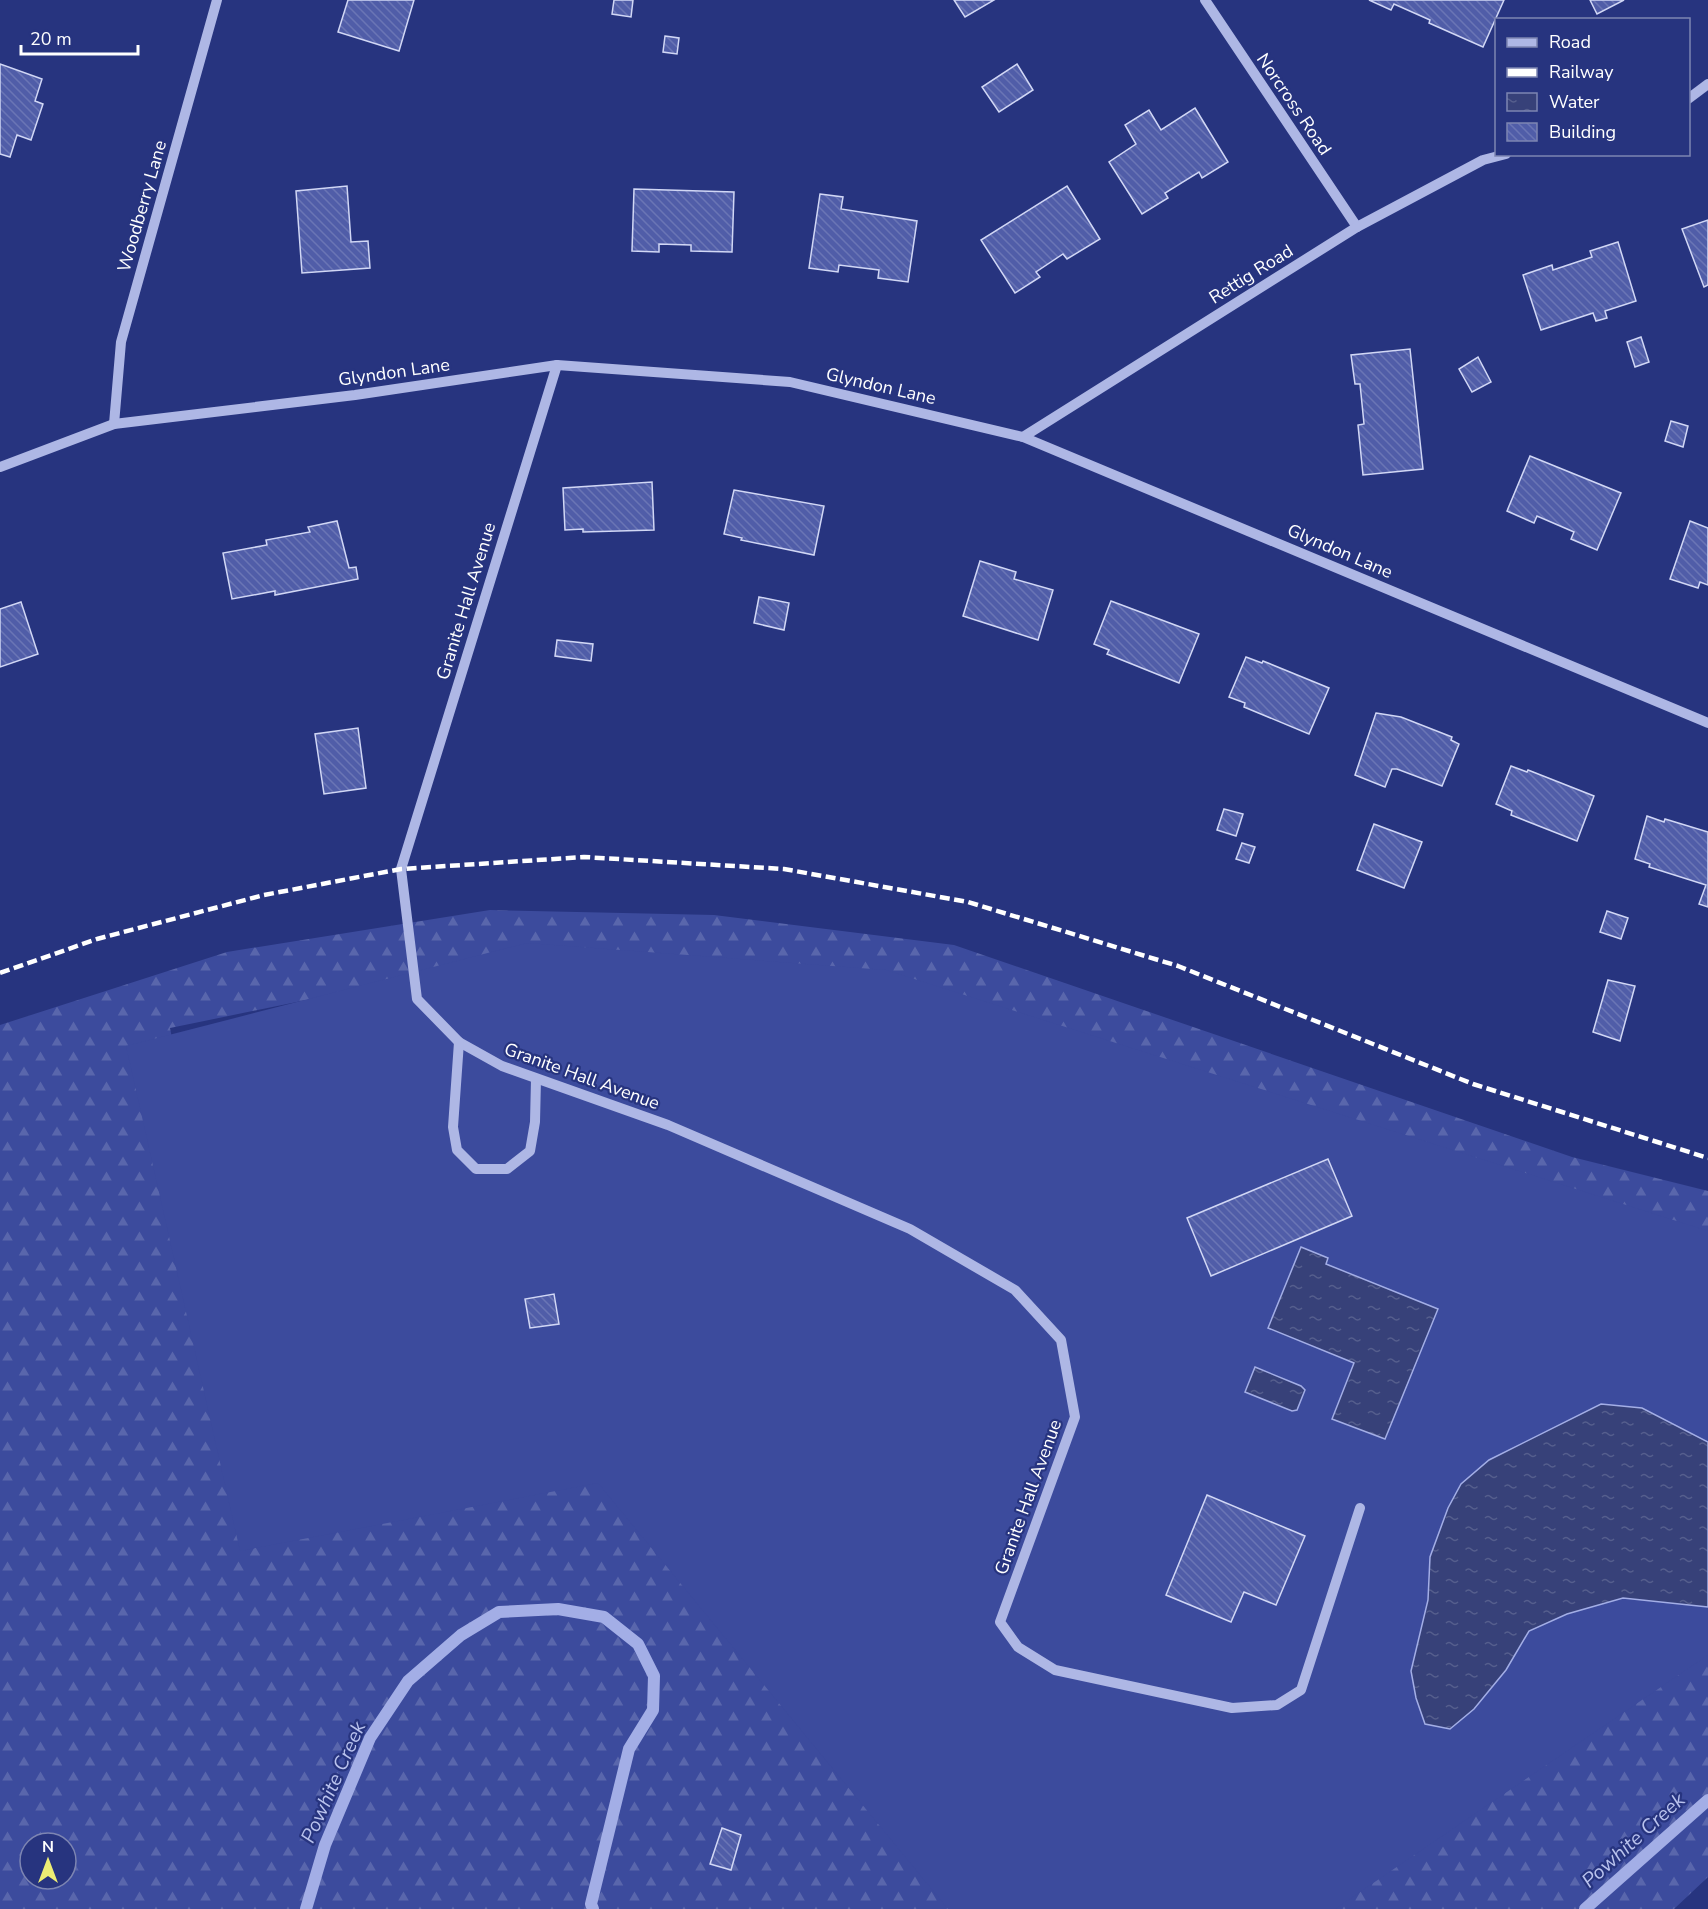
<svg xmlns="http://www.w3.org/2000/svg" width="1708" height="1909" viewBox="0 0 1708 1909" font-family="'Nunito Sans',sans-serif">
	<defs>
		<pattern id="forest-firs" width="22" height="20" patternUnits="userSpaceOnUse" patternTransform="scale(1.5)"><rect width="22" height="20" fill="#3c4b9d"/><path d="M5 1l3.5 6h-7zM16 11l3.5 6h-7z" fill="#5966ac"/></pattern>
		<pattern id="water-ripples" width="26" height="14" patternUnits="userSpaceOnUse" patternTransform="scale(1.5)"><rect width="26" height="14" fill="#374179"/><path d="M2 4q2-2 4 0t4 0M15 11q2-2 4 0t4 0" fill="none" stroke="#555e8d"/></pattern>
		<pattern id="building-back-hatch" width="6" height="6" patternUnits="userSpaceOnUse" patternTransform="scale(1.5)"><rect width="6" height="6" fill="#505da8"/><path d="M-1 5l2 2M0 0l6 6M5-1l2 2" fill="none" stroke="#6a75b5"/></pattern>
	</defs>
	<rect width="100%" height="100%" fill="#27347f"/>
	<path fill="url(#forest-firs)" fill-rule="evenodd" d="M490 910 714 915 954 945 1572 1157 1708 1191V1877L1674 1909H0V1025L227 952ZM360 989 260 1486 170 1028ZM30 1843H66V1879H30Z"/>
	<path fill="#3c4b9d" d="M527 943 886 970 1708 1231V1655L1335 1909H948L598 1483 240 1551 126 1046Z"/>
	<g fill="url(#water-ripples)" stroke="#a3aee6" stroke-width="1.5">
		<path d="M1301 1247 1328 1258 1326 1264 1438 1309 1385 1439 1332 1419 1354 1363 1268 1328Z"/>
		<path d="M1255 1367 1301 1386 1305 1390 1297 1410 1292 1411 1245 1392Z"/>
		<path d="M1601 1404 1642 1408 1708 1442V1607L1623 1598 1567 1614 1529 1631 1506 1670 1474 1709 1450 1729 1425 1724 1416 1698 1411 1671 1428 1600 1430 1557 1448 1508 1461 1484 1489 1460Z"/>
	</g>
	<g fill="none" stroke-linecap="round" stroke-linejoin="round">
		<g stroke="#a3aee6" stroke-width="12">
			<path d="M306 1909 325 1845 370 1738 408 1681 461 1635 499 1612 558 1609 604 1617 638 1644 654 1676 653 1710 629 1749 591 1904 593 1909"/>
			<path d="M1585 1909 1708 1800"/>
		</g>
	</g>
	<g fill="url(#building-back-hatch)" stroke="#d1d7f5" stroke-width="1.5">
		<path d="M348 0H414L399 51 338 32Z"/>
		<path d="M614 0H633L631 17 612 14Z"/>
		<path d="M954 0H994L965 17Z"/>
		<path d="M1369 0H1504L1483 47 1429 23 1430 20 1394 4 1391 10Z"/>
		<path d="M1590 0H1624L1597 14Z"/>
		<path d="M665 36 679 38 677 54 663 52Z"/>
		<path d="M0 64 42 79 35 101 43 104 31 140 17 135 10 157 0 154Z"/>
		<path d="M1017 64 1033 90 999 112 982 87Z"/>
		<path d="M1195 108 1228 162 1202 178 1199 172 1165 193 1168 198 1142 214 1109 162 1136 144 1125 125 1149 110 1161 130Z"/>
		<path d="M347 186 351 242 368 241 370 268 302 273 296 191Z"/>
		<path d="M1067 186 1100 239 1067 259 1063 254 1036 272 1040 277 1015 293 981 240Z"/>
		<path d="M634 189 734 192 732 252 691 251V245L659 244V252L632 251Z"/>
		<path d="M820 194 843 197 841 209 917 221 908 282 878 278 879 270 839 265 838 272 809 268Z"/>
		<path d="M1708 220V285L1704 287 1682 229Z"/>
		<path d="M1618 242 1636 301 1605 311 1607 318 1596 321 1593 313 1541 330 1523 275 1552 265 1553 270 1592 257 1590 251Z"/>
		<path d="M1641 337 1649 362 1635 367 1627 342Z"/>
		<path d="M1410 349 1423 469 1363 475 1358 425 1364 424 1360 384H1355L1351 355Z"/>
		<path d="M1478 357 1491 382 1472 392 1459 369Z"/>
		<path d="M1671 421 1688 426 1683 447 1665 441Z"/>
		<path d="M1530 456 1621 493 1597 550 1571 539 1574 532 1537 516 1534 523 1507 511Z"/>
		<path d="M652 482 654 530 583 532V529L565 530 563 488Z"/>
		<path d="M734 490 824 506 814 555 741 540 742 538 724 534Z"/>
		<path d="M337 521 349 568 356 567 358 579 275 595V591L232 599 223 553 267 545 266 540 310 532 308 527Z"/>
		<path d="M1690 521 1708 528V585L1700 582 1698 588 1670 579Z"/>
		<path d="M980 561 1016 572 1014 579 1053 590 1038 640 963 616Z"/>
		<path d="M759 597 789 603 784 630 754 623Z"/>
		<path d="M1111 601 1199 634 1179 683 1107 654 1109 650 1094 644Z"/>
		<path d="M21 602 38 654 0 667V609Z"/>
		<path d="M557 640 593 644 591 661 555 656Z"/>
		<path d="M1246 657 1262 663 1263 661 1329 688 1309 734 1244 707 1245 703 1229 697Z"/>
		<path d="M1376 713 1401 717 1452 737 1451 740 1459 744 1442 786 1397 769H1392L1385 787 1355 775Z"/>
		<path d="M358 728 366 788 324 794 315 734Z"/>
		<path d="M1511 766 1527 772 1528 770 1594 796 1577 841 1511 815 1512 811 1496 804Z"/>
		<path d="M1224 809 1243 814 1236 836 1217 830Z"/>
		<path d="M1647 816 1664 822 1665 819 1708 832V907L1699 904 1706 885 1649 867 1650 864 1635 859Z"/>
		<path d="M1374 824 1422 842 1404 888 1357 870Z"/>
		<path d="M1242 843 1255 847 1249 863 1236 859Z"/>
		<path d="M1607 911 1628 918 1621 939 1600 932Z"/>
		<path d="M1608 980 1635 986 1620 1041 1593 1032Z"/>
		<path d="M1328 1159 1352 1216 1211 1276 1187 1218Z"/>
		<path d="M554 1294 559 1324 530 1328 525 1299Z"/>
		<path d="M1207 1495 1305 1536 1276 1605 1244 1592 1231 1622 1166 1595Z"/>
		<path d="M722 1828 741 1835 731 1870 710 1864Z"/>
	</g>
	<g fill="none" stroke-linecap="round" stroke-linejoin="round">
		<g stroke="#aeb7e5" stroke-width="10">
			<path d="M1205 0 1357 227"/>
			<path d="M1688 99 1708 84"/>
			<path d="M557 365 401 869 417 999 459 1042 502 1066 668 1125 910 1229 1015 1290 1061 1340 1075 1417 1000 1622 1018 1647 1055 1670 1232 1708 1277 1705 1301 1690 1360 1508"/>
			<path d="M114 424 121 342 217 0"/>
			<path d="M1023 437 1357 227 1483 160 1506 154"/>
			<path d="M0 467 114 424 355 395 557 365 790 382 1023 437 1708 723"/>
			<path d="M459 1042 453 1127 457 1150 476 1169H507L530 1151 535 1122 536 1079"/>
		</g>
		<path stroke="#fff" stroke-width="4.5" stroke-dasharray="10 4.5" stroke-linecap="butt" d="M0 973 97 939 264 895 401 869 584 857 784 869 968 902 1178 966 1473 1084 1708 1158"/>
	</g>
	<g text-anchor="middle" stroke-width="4.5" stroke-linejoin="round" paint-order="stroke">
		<g font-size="18" fill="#fff" stroke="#27347f">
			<text transform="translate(1294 104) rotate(56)" y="6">Norcross Road</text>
			<text transform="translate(142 206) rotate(-74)" y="6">Woodberry Lane</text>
			<text transform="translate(1251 274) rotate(-32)" y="6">Rettig Road</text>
			<text transform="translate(394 372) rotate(-8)" y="6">Glyndon Lane</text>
			<text transform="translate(881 386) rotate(13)" y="6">Glyndon Lane</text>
			<text transform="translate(1340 551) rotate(23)" y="6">Glyndon Lane</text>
			<text transform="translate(466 601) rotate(-73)" y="6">Granite Hall Avenue</text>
			<text transform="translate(582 1076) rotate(20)" y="6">Granite Hall Avenue</text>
			<text transform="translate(1028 1497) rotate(-70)" y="6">Granite Hall Avenue</text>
		</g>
		<g font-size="20" font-style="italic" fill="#b9c2ed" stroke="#27347f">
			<text transform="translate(333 1782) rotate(-66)" y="7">Powhite Creek</text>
			<text transform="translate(1633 1840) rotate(-42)" y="7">Powhite Creek</text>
		</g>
	</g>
	<rect x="1495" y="18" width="195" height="138" fill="#27347f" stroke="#7d85b2" stroke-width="1.5"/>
	<rect x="1507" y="38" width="30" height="9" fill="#aeb7e5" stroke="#7d85b2" stroke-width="1.5"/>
	<text x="1549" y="48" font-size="18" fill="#ffffff">Road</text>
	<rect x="1507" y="68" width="30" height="9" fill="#ffffff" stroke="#7d85b2" stroke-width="1.5"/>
	<text x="1549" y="78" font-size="18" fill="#ffffff">Railway</text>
	<rect x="1507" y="93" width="30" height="18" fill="url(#water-ripples)" stroke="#7d85b2" stroke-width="1.5"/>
	<text x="1549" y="108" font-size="18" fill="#ffffff">Water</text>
	<rect x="1507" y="123" width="30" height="18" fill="url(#building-back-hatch)" stroke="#7d85b2" stroke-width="1.5"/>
	<text x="1549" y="138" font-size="18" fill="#ffffff">Building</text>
	<g transform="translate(48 1861)"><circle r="28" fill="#27347f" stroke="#7d85b2" stroke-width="1.5"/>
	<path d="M0-4.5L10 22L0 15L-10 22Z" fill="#eded74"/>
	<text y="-9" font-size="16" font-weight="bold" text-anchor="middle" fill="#ffffff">N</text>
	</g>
	<path d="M21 45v9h117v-9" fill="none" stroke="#ffffff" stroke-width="3"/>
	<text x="30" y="45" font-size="18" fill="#ffffff" stroke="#27347f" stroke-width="4.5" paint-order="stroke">20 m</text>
</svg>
